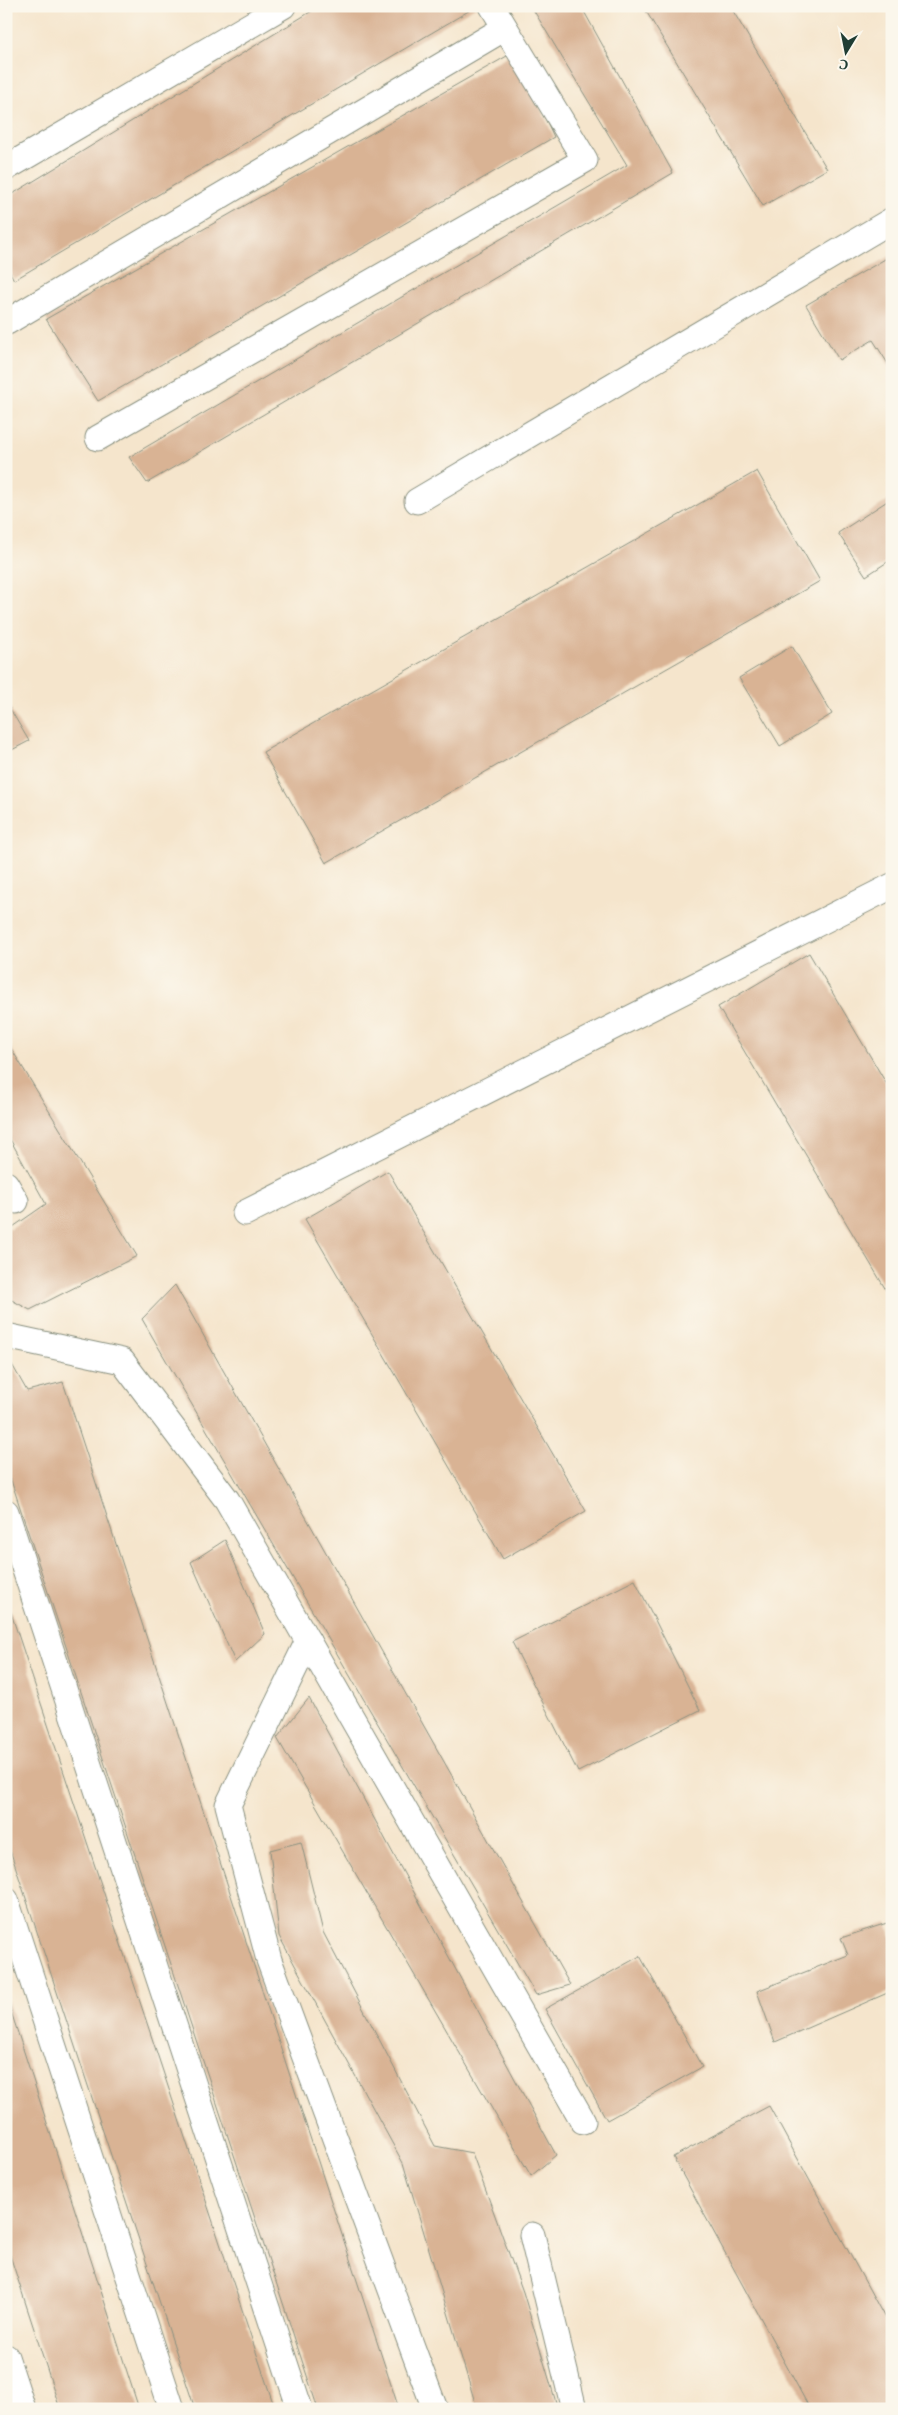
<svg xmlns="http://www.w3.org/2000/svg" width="898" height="2415" viewBox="0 0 898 2415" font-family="Vollkorn,serif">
	<rect width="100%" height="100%" fill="#fbf7ec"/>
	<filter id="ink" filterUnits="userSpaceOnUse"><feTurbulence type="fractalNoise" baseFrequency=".02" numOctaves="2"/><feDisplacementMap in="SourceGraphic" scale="10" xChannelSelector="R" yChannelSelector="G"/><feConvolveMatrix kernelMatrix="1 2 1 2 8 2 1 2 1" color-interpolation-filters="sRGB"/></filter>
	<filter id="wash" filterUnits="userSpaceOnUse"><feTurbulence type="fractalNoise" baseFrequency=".0096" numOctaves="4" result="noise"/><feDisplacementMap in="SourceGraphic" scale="20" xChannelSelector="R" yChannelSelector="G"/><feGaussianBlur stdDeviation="1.12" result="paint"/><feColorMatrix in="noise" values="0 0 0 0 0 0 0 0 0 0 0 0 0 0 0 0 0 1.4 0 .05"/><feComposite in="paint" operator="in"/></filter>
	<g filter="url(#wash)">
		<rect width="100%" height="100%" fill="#f5e5cc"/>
		<g id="blocks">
			<g fill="#d9b394">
				<path d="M320 6H477L14 280 6 265V198Z"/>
				<path d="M531 6H581L673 173 147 483 129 457 627 165Z"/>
				<path d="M643 6H730L827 169 763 206Z"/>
				<path d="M514 52 554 137 98 401 46 319Z"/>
				<path d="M892 255V370L873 340 839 360 806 305Z"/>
				<path d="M757 471 820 581 326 863 263 752Z"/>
				<path d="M892 498V559L866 576 838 533Z"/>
				<path d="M792 646 832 714 780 746 739 678Z"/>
				<path d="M6 702 29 741 6 753Z"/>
				<path d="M809 953 892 1093V1300L718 1007Z"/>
				<path d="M6 1040 137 1256 30 1310 6 1297V1224L10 1229 46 1204 6 1132Z"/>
				<path d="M388 1171 586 1511 503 1559 305 1219Z"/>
				<path d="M175 1285 570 1985 536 1995 142 1319Z"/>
				<path d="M6 1354 27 1391 63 1382 399 2409H318L6 1465Z"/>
				<path d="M225 1540 265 1634 235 1662 191 1562Z"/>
				<path d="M635 1580 700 1710 578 1772 512 1642Z"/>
				<path d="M6 1601H7L275 2409H195L6 1838Z"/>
				<path d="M309 1698 556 2155 531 2176 277 1738Z"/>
				<path d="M301 1842 323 1932 435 2146 472 2153 523 2292 558 2409H477L403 2163 279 1936 270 1850Z"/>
				<path d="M887 1923 892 1939V1991L775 2042 757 1991 848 1955 841 1938Z"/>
				<path d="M640 1956 702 2067 607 2120 545 2009Z"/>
				<path d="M7 1999 139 2409H60L6 2243Z"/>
				<path d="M769 2106 892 2331V2409H810L673 2157Z"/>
			</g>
		</g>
	</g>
	<g filter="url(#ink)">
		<use href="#blocks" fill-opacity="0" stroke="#8a9180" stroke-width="1"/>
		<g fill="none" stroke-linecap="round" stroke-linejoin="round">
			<defs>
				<g id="service">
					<path d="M6 168 283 6"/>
					<path d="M7 322 505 28"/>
					<path d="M98 438 585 160 492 6"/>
					<path d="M417 501 892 220"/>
					<path d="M6 1184 16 1201"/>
					<path d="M245 1213 892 886"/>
					<path d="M6 1336 122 1361 227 1500 583 2121"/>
					<path d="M6 1512 300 2409"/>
					<path d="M308 1641 228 1805 269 1960 435 2409"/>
					<path d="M6 1900 172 2409"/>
					<path d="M532 2235 574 2409"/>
					<path d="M6 2357 23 2409"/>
				</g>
			</defs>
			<use href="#service" stroke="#8a9180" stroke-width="27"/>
			<use href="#service" stroke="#fff" stroke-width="25"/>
		</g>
	</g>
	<rect width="898" height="2415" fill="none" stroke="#fbf7ec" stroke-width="25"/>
	<g transform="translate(846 52) rotate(190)" stroke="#fbf7ec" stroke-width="4" paint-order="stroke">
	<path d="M0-4L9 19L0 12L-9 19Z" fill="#1f3d34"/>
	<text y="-8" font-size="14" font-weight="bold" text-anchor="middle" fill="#1f3d34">С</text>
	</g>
</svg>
